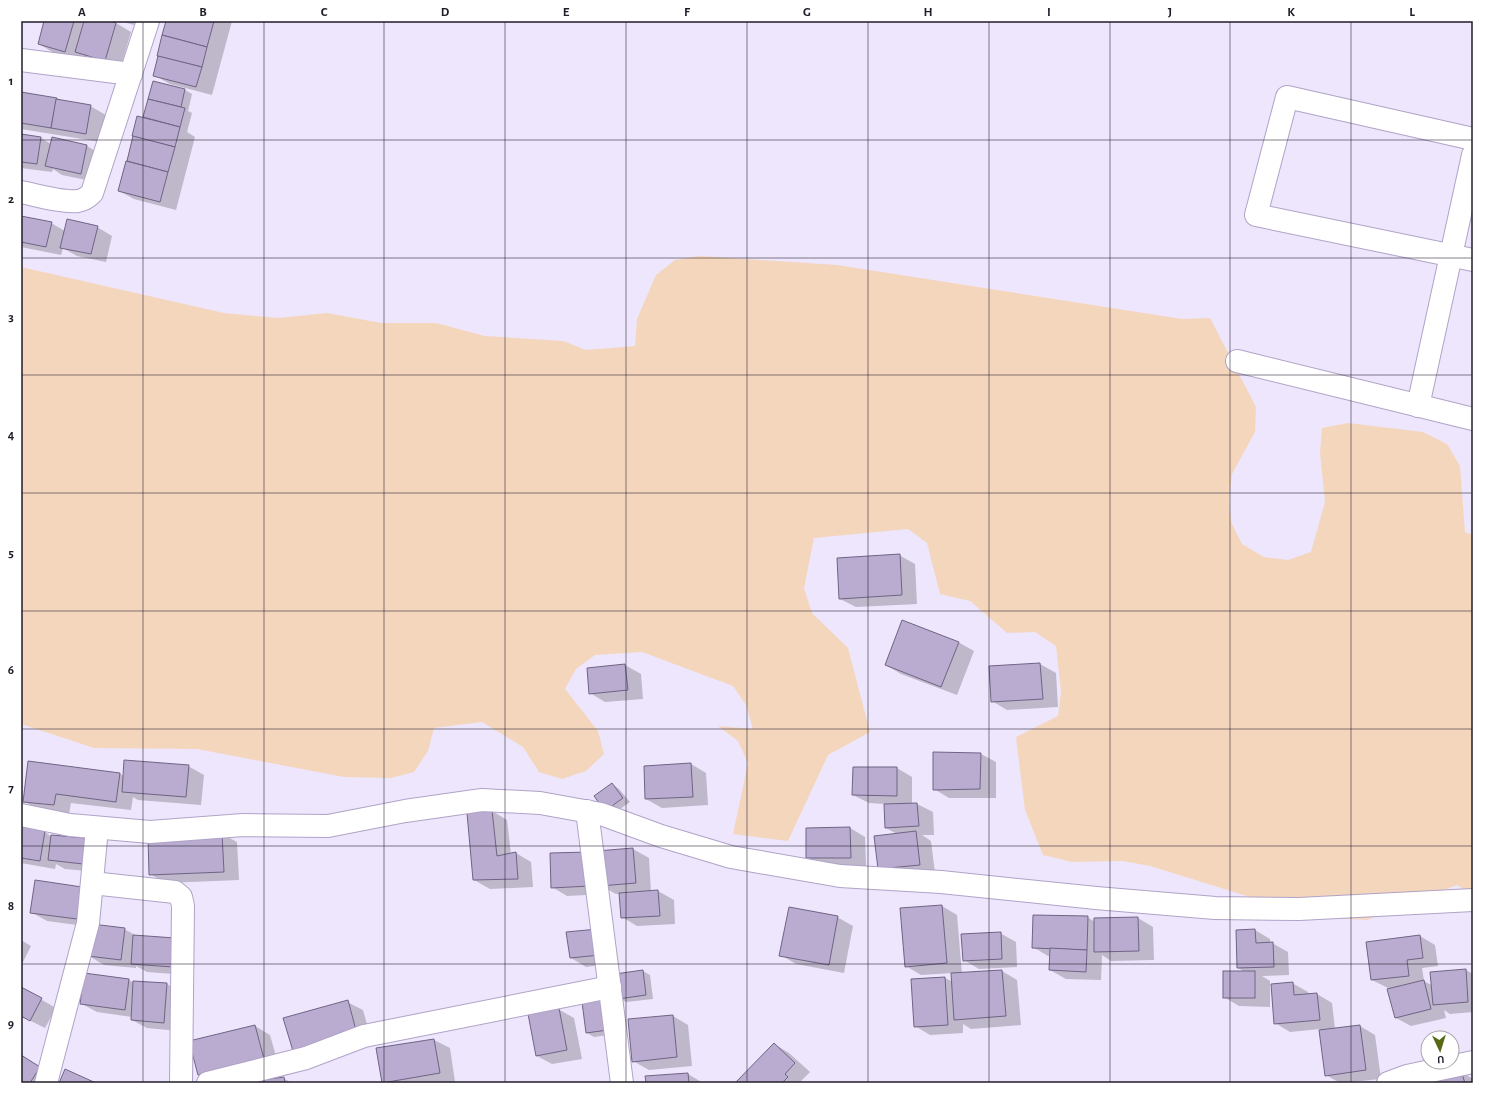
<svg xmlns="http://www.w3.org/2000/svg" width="1494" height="1104" viewBox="0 0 1494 1104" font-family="'Alegreya Sans',sans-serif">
	<rect width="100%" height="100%" fill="#eee6fd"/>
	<path fill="#f4d6bd" d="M700 256 837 265 1182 319 1210 318 1256 407 1255 432 1232 474 1229 499 1231 522 1242 544 1264 557 1288 560 1311 552 1325 502 1320 453 1322 428 1348 423 1423 432 1447 444 1460 466 1465 532 1473 535V895L1457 885 1367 920 1315 917 1150 866 1123 861 1072 862 1043 855 1025 810 1016 737 1058 716 1061 692 1056 646 1035 632 1007 633 970 601 940 594 927 543 908 529 814 538 804 588 812 613 848 648 870 732 828 755 788 841 733 834 748 763 738 741 718 726 753 729 746 705 733 686 642 652 595 655 576 669 565 689 598 731 604 754 586 771 562 779 539 772 523 747 482 722 434 728 428 751 414 772 391 778 344 777 197 749 94 748 21 724V267L224 313 278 318 327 313 381 323H436L485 336 563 341 586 350 635 346 637 319 656 275 675 260Z"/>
	<g fill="#0003">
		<path d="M45 21H107L116 23 131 32 120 69 91 61 82 55 80 60 54 53 39 44Z"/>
		<path d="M120 21H135L134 25Z"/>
		<path d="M167 21H232L212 95 170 84 154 75Z"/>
		<path d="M153 82 185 90 192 94 188 111 192 113 187 132 195 137 176 210 134 199 119 191 138 117 148 119 144 117Z"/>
		<path d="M21 92 90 106 106 115 101 142 21 129Z"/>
		<path d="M21 135 41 138 51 144 53 138 87 146 102 155 96 182 62 175 53 169 52 172 21 168Z"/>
		<path d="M21 217 51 223 65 231 97 227 112 236 106 262 77 256 63 248 61 255 21 247Z"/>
		<path d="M899 555 915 564 917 604 856 607 840 599Z"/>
		<path d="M958 642 974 651 957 695 901 674 886 665Z"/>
		<path d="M1040 664 1056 673 1058 707 1007 710 992 701 991 667Z"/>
		<path d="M625 665 641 674 643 699 605 702 590 693 588 669Z"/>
		<path d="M981 754 996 762V798H949L934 789Z"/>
		<path d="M29 762 120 774 124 776 188 766 204 775 201 805 138 800 133 797 131 810 71 803 69 814 39 810 24 801Z"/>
		<path d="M691 764 706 773 708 805 662 808 646 799Z"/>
		<path d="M897 768 912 777V804H917L933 812 934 835H922L931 841 935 873 879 869 897 834 886 828 885 804 869 803 853 795Z"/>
		<path d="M612 784 619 789 630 802 613 814 606 810Z"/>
		<path d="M492 811 507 820 511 854 516 853 531 862 533 887 490 889 474 880Z"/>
		<path d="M21 827 45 832 99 872 65 869 56 864 55 869 21 863Z"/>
		<path d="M850 828 865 837 866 866H822L807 857V829Z"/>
		<path d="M222 834 237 842 239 880 166 883 150 874Z"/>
		<path d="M633 849 649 858 651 892 658 891 674 900 675 924 637 926 622 917 620 894H616L605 888V894L567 896 552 887 598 852Z"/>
		<path d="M97 896 93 925 124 929 137 936 188 975 147 972 136 966V968L104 965 89 956 92 927 47 921 31 912Z"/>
		<path d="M942 906 957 915 962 974 1002 971 1017 980 1021 1025 971 1029 963 1024V1033L930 1035 915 1026 912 980 945 978 953 982 952 973 921 975 906 966Z"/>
		<path d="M837 917 853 926 844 973 796 964 781 955Z"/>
		<path d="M1087 917 1095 922 1138 918 1153 927 1154 960 1111 961 1102 955 1101 980 1066 979 1050 970 1051 956H1048L1033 947Z"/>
		<path d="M1255 930 1270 939V944L1272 943 1288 952 1289 975 1262 976 1270 981V1007L1239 1006 1224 997 1245 972 1238 968Z"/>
		<path d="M568 933 615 963 586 967 571 958Z"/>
		<path d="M1000 933 1016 942 1017 967 979 969 964 960Z"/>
		<path d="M1420 936 1435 945 1438 966 1422 968 1424 981 1433 986 1466 970 1473 974V1012L1450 1014 1444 1010 1446 1018 1411 1026 1396 1018 1388 988 1372 980Z"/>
		<path d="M21 940 31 946 21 966Z"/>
		<path d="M643 971 650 975 653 999 626 1002 619 998Z"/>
		<path d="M129 980 134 983 167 984 182 993 179 1031 147 1028 132 1020V1017L97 1012 82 1004Z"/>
		<path d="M1292 983 1308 992V995L1317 994 1332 1003 1335 1029 1360 1026 1375 1035 1381 1079 1340 1083 1326 1075 1320 1029 1290 1032 1275 1023Z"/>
		<path d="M21 988 56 1008 45 1028 21 1016Z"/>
		<path d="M347 1002 363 1010 372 1042 309 1059Z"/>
		<path d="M583 1003 615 1034 594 1037 587 1033Z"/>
		<path d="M558 1009 574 1018 582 1059 552 1064 537 1056Z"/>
		<path d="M673 1016 688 1025 692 1066 649 1070 633 1061Z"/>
		<path d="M255 1026 270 1035 279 1067 214 1083 199 1074Z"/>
		<path d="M434 1040 450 1048 455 1082 446 1083 383 1082 378 1049Z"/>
		<path d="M774 1044 789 1053 810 1072 799 1083H736Z"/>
		<path d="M21 1055 55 1076 51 1083H21Z"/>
		<path d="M1461 1072 1473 1079V1083H1410Z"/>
		<path d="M688 1074 703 1083H647Z"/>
		<path d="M283 1078 292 1083H252Z"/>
	</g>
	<g fill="#b9acd0" stroke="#706485">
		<path d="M44 21H74L65 52 38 44Z"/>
		<path d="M84 21H111L116 23 105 61 75 52Z"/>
		<path d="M166 21H214L207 47 162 35Z"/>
		<path d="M162 35 207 47 202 67 157 56Z"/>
		<path d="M158 56 202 67 196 87 153 76Z"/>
		<path d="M153 81 185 89 181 107 148 99Z"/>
		<path d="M21 92 57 98 51 128 21 123Z"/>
		<path d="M56 99 91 105 86 134 51 128Z"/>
		<path d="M148 99 185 108 180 127 143 117Z"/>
		<path d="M137 116 180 127 175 147 132 136Z"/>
		<path d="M21 134 41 137 37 164 21 162Z"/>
		<path d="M133 136 175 147 168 172 127 161Z"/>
		<path d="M52 137 87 145 81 174 45 166Z"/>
		<path d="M126 161 168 172 160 202 118 191Z"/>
		<path d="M21 216 52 222 46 247 21 242Z"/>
		<path d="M67 219 98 226 91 254 60 248Z"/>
		<path d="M900 554 902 595 839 599 837 558Z"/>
		<path d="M902 620 959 642 941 687 885 665Z"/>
		<path d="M1040 663 1043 699 991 702 989 666Z"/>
		<path d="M625 664 628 690 589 694 587 668Z"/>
		<path d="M933 752 981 753 980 789 933 790Z"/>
		<path d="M124 760 189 765 186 797 122 792Z"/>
		<path d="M28 761 120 773 116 802 56 794 54 805 23 802Z"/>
		<path d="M691 763 693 797 645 799 644 766Z"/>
		<path d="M853 767H897V796L852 795Z"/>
		<path d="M612 783 623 798 605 811 594 796Z"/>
		<path d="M917 803 919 826 885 828 884 804Z"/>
		<path d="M492 810 497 856 516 852 518 879 473 880 467 813Z"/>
		<path d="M21 826 45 831 40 861 21 858Z"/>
		<path d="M850 827 851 858H806V828Z"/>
		<path d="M916 831 920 865 878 869 874 836Z"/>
		<path d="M222 833 224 872 149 875 148 836Z"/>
		<path d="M51 835 86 838 83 864 48 860Z"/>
		<path d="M633 848 636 883 600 886 597 851Z"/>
		<path d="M589 852 590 886 551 888 550 853Z"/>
		<path d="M35 880 82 887 77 919 30 913Z"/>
		<path d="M658 890 660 916 621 918 619 893Z"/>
		<path d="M942 905 947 963 905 967 900 908Z"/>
		<path d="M789 907 838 916 829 965 779 956Z"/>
		<path d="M1033 915 1088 916 1087 950 1032 948Z"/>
		<path d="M1138 917 1139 951 1094 952V918Z"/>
		<path d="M92 924 125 928 121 960 88 956Z"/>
		<path d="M598 929 600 955 570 958 566 932Z"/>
		<path d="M1255 929 1256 943 1273 942 1274 967 1237 968 1236 930Z"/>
		<path d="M1001 932 1002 959 963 961 961 934Z"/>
		<path d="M133 935 175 938 173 967 131 964Z"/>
		<path d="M1420 935 1423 958 1407 960 1409 976 1371 980 1366 942Z"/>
		<path d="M1050 948 1087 950 1086 972 1049 970Z"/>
		<path d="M1466 969 1468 1002 1433 1005 1430 972Z"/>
		<path d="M643 970 646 995 618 999 615 974Z"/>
		<path d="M1002 970 1006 1016 954 1020 951 973Z"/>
		<rect x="1223" y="971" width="32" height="27"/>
		<path d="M84 973 129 979 125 1010 80 1004Z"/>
		<path d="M945 977 948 1025 914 1027 911 979Z"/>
		<path d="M1424 980 1431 1009 1395 1018 1387 989Z"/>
		<path d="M133 981 167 983 164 1023 131 1020Z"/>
		<path d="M1293 982 1294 995 1317 993 1320 1020 1274 1024 1271 984Z"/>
		<path d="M21 987 42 998 30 1021 21 1016Z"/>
		<path d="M604 999 608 1030 586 1033 582 1002Z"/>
		<path d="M348 1000 357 1034 293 1051 283 1018Z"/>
		<path d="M559 1008 567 1050 536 1056 528 1014Z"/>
		<path d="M673 1015 677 1057 632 1062 628 1019Z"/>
		<path d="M255 1025 264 1059 198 1075 189 1041Z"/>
		<path d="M1360 1025 1366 1070 1325 1076 1319 1030Z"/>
		<path d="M434 1039 440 1073 382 1083 376 1048Z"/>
		<path d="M774 1043 795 1063 785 1074 788 1077 782 1083H735Z"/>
		<path d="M21 1055 40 1067 30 1083H21Z"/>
		<path d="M65 1069 96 1083H59Z"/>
		<path d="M1461 1071 1465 1083H1405Z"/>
		<path d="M688 1073 689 1083H646L645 1076Z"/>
		<path d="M284 1077 285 1083 249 1082Z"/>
	</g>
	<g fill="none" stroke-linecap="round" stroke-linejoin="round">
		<defs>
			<g id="minor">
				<path d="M21 60 131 74"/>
				<path d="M1473 139 1287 97 1256 215 1473 260"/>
				<path d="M21 192C36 195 63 203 78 201 84 200 88 197 92 193L148 21"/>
				<path d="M1237 361 1473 419"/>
				<path d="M1418 406 1473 155"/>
				<path d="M587 811 622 1083"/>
				<path d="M21 815 70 825 150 832 243 825 328 826 405 811 482 800 540 803 601 814 661 836 731 857 840 876 941 882 1096 898 1215 908 1299 909 1473 900"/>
				<path d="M92 883 175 892 181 897 183 906 181 1083"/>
				<path d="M46 1083 88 923 97 828"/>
				<path d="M208 1083 306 1058 364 1036 610 987"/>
				<path d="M1388 1083 1407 1076 1473 1062"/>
			</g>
		</defs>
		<use href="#minor" stroke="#b0a3c7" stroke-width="24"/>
		<use href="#minor" stroke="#fff" stroke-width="22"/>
	</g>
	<path fill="none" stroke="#211c29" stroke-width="1" stroke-opacity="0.55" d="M143 21V1083M264 21V1083M384 21V1083M505 21V1083M626 21V1083M747 21V1083M868 21V1083M989 21V1083M1110 21V1083M1230 21V1083M1351 21V1083M21 140H1473M21 258H1473M21 375H1473M21 493H1473M21 611H1473M21 729H1473M21 846H1473M21 964H1473"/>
	<rect width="1494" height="1104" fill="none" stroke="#ffffff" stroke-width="44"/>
	<g transform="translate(1440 1050) rotate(176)"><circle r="19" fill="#ffffff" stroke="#a6a4a9"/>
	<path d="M0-3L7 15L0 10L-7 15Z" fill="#576915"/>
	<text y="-6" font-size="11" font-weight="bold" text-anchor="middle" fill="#211c29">U</text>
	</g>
	<rect x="22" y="22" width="1450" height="1060" fill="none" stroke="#211c29" stroke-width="1.5"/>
	<g font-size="13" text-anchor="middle" font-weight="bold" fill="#211c29">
		<text x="82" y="16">A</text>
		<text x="203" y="16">B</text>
		<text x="324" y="16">C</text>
		<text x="445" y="16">D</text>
		<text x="566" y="16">E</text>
		<text x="687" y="16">F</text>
		<text x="807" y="16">G</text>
		<text x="928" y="16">H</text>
		<text x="1049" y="16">I</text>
		<text x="1170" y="16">J</text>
		<text x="1291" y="16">K</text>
		<text x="1412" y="16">L</text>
		<text x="11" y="85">1</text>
		<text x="11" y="203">2</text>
		<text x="11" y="321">3</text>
		<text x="11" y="439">4</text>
		<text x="11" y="557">5</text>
		<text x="11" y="674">6</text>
		<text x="11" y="792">7</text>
		<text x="11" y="910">8</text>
		<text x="11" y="1028">9</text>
	</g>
</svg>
